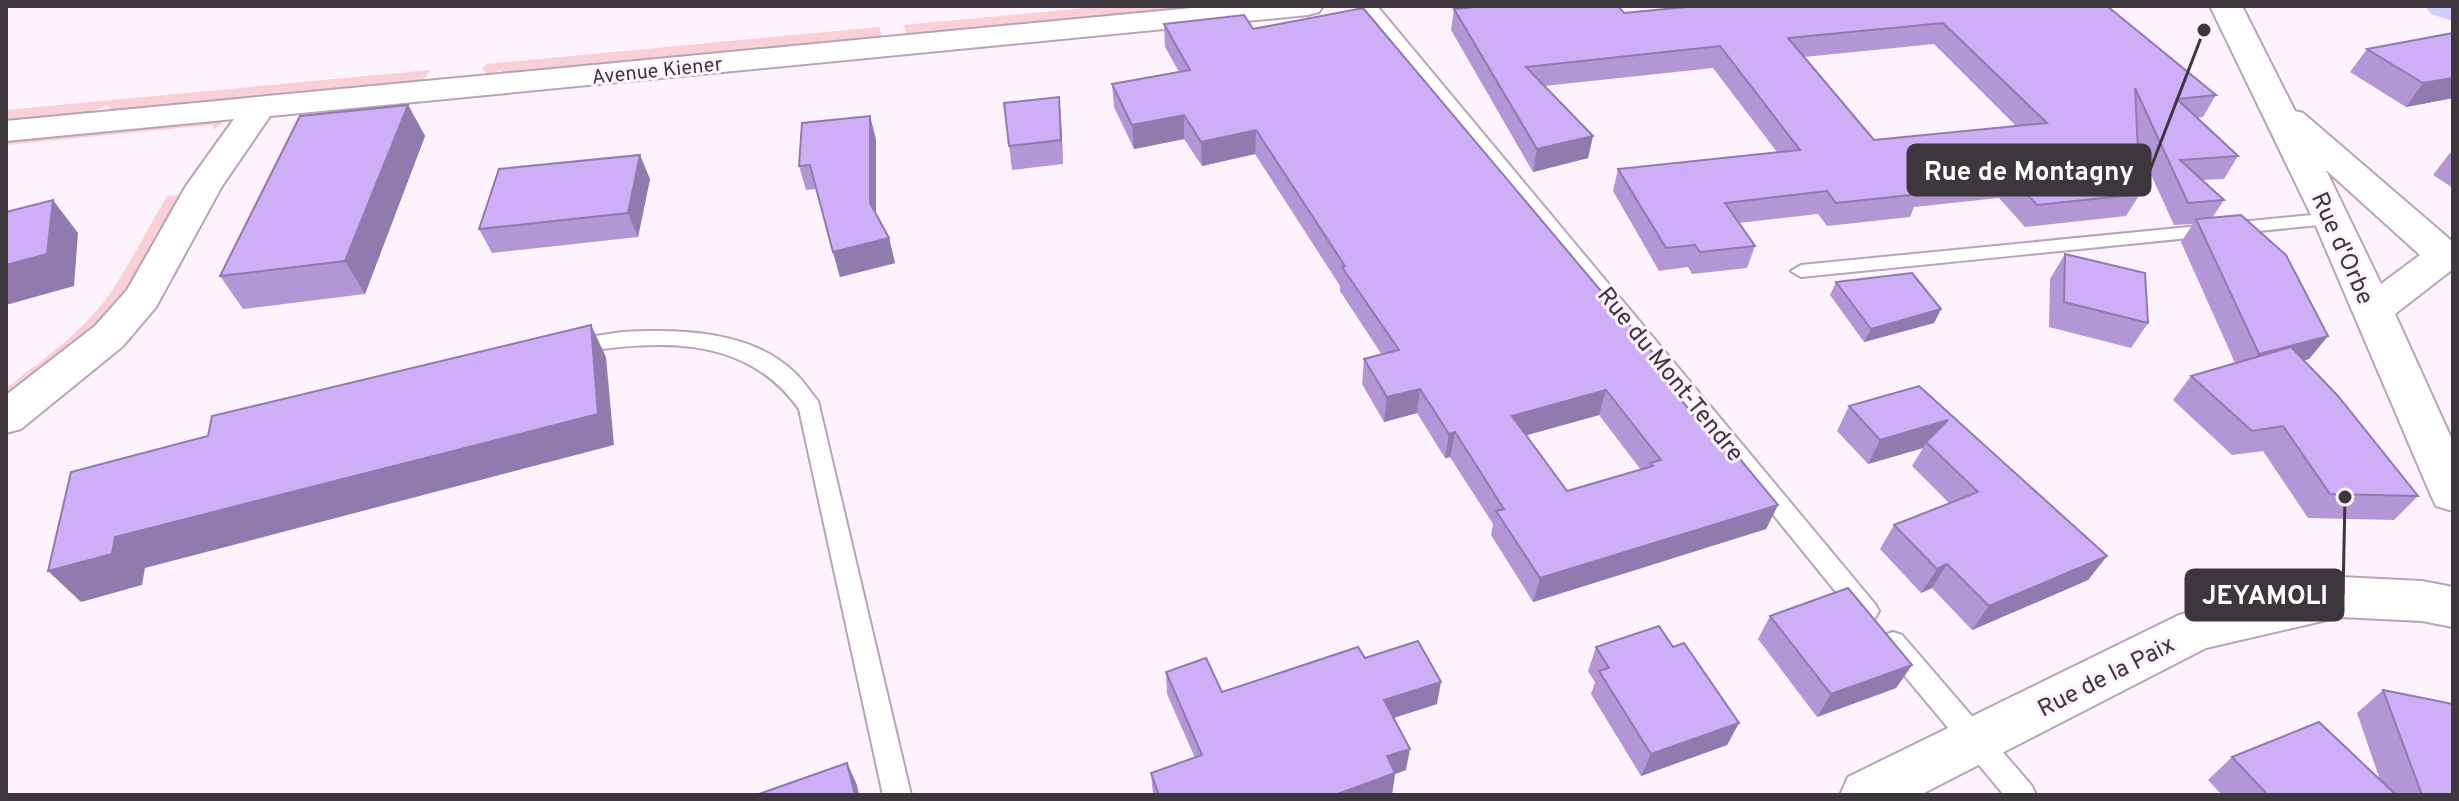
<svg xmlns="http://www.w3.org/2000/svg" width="2459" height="801" viewBox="0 0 2459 801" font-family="Overpass,sans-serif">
	<rect width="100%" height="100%" fill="#fdf2fd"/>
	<g fill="#f9d0d5">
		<path d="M1106 6H1222L908 36 903 25Z"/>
		<path d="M879 27 883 38 508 73 499 71 487 74 482 68 487 64Z"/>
		<path d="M430 70C422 91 388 79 371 86L113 111 107 106 86 113 6 121V110Z"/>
		<path d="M220 120 224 121 214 130 212 125 6 145V140Z"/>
		<path d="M181 195C158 236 136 279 106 316 80 348 39 372 6 397V388C43 360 84 331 111 292 131 262 148 228 167 196Z"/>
	</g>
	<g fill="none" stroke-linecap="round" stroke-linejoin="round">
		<path fill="#cccefc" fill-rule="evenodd" d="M2425 6H2453V21L2431 14Z"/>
		<defs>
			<g id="lane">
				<path d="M1361 6H1377L1875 604 1879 611 1875 618 1866 622 1857 618Z"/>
				<path d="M2332 213 2339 215 2342 219 2339 223 1801 277 1791 271 1801 265Z"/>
				<path d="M622 332C679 329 750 330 794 372 804 381 810 392 818 401L911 795H883L799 409C744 332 653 340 569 354L562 352 558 347 562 342 569 340Z"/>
				<path d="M1893 632 1902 635 2032 786 2036 795H2004L1884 651 1880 643 1884 635Z"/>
			</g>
			<g id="street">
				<path d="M1213 6H1323L1319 12 1308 15 270 116 222 186 156 307 123 346 21 429 6 433V395L95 326 127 290 186 186 234 119 6 141V121Z"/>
				<path d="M2340 577 2422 581 2453 587V627L2422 621 2340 617 2206 648 1920 795H1840L1848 777 2179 615Z"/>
			</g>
			<path id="secondary" d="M2210 6H2242L2295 111 2303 113 2453 242V269L2395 314 2453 442V511L2436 506 2430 493 2313 219ZM2326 170 2420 255 2381 284Z"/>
		</defs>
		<use href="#lane" stroke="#b7a5b7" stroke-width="4"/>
		<use href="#street" stroke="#b7a5b7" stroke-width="4"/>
		<use href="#secondary" stroke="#b7a5b7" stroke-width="4"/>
		<use href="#lane" fill="#fff" fill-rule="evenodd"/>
		<use href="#street" fill="#fff" fill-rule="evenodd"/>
		<use href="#secondary" fill="#fff" fill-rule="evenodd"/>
	</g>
	<g fill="#b296d5" fill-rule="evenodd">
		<path d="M2107 6 2216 95 2203 117 2197 118 2238 156 2224 179 2202 180 2224 200 2212 218 2328 336 2309 359 2304 360 2418 496 2394 520 2308 518 2263 451 2232 455 2173 400 2191 376 2235 363 2181 242 2193 224 2174 225 2137 144 2140 194 2126 216 2025 227 1999 198 1914 207 1910 217 1827 226 1818 214 1739 223 1755 246 1747 268 1692 274 1688 267 1659 271 1613 191 1618 169 1777 152 1713 68 1544 86 1593 136 1588 158 1533 172 1451 30 1454 9 1624 13ZM1934 44 2016 126 1874 140 1804 57Z"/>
		<path d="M1164 24 1253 29 1667 382 1718 444 1778 505 1766 529 1533 602 1491 535 1493 524 1450 457 1445 458 1417 413 1384 422 1362 384 1364 359 1382 355 1340 291V286L1255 154 1202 166 1184 139 1134 149 1114 107 1112 84 1179 72 1165 47ZM1599 415 1641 470 1567 491 1526 435Z"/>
		<path d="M2367 49 2453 98 2406 107 2350 72Z"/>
		<path d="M408 105 425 136 365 294 243 309 220 276Z"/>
		<path d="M870 116 876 140V214L889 238 895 263 840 277 816 189 806 190 799 166Z"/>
		<path d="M1061 121 1063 164 1012 170 1009 146Z"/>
		<path d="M2450 153H2453V188L2433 175Z"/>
		<path d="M650 179 638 237 492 253 479 229Z"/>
		<path d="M2065 254 2148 323 2131 348 2049 327 2050 279Z"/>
		<path d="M1836 282 1941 309 1934 323 1864 342 1830 295Z"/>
		<path d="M1919 386 2107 556 2088 580 1972 630 1932 588 1921 593 1880 549 1894 525 1949 503 1912 466 1923 448 1868 464 1837 431 1849 406Z"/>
		<path d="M1770 616 1912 665 1896 688 1817 717 1758 639Z"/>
		<path d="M1596 647H1673L1739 723 1727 745 1641 776 1591 694 1595 682 1588 671Z"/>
		<path d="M1365 658 1437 704 1393 718 1406 770 1395 774 1392 794 1388 795H1153L1151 773 1195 758 1167 694 1166 672 1222 692Z"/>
		<path d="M2383 690 2453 795H2222L2208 780 2232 757 2380 780 2357 713Z"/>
	</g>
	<g fill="#917aae">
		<path d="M2453 78V98L2406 107 2423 83Z"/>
		<path d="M1059 97 1061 121 1063 164 1061 140Z"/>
		<path d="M408 105 425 136 365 294 345 261Z"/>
		<path d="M1184 115V139L1134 149 1132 125Z"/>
		<path d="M870 116 876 140V228L870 203Z"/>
		<path d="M1256 130 1255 154 1202 166 1201 142Z"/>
		<path d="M1593 136 1588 158 1533 172 1537 149Z"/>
		<path d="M640 155 650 179 638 237 628 213Z"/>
		<path d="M53 200 78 233 74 286 6 305V265Z"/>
		<path d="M889 238 895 263 840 277 833 252Z"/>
		<path d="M1941 309 1934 323 1864 342 1871 329Z"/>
		<path d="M591 325 606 357 614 445 145 568 142 585 81 602 48 571 115 537Z"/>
		<path d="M2328 336 2309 359 2241 377 2259 354Z"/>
		<path d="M1670 373 1661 398V376Z"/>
		<path d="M1420 389 1417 413 1384 422 1387 397Z"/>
		<path d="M1606 390 1599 415 1506 441 1512 416Z"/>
		<path d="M1948 420 1926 442 1923 448 1868 464 1880 440Z"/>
		<path d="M1455 432 1450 457 1445 458 1449 434Z"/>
		<path d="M1778 505 1766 529 1533 602 1540 578Z"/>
		<path d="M2107 556 2088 580 1972 630 1989 606Z"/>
		<path d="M1947 564 1932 588 1921 593 1937 569Z"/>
		<path d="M1912 665 1896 688 1817 717 1831 694Z"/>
		<path d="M1441 682 1437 704 1381 722 1384 700Z"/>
		<path d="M1739 723 1727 745 1641 776 1651 754Z"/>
		<path d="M1410 749 1406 770 1395 774 1392 794 1388 795H1335L1387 756Z"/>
		<path d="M847 763 857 785 859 795H855Z"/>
	</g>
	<g fill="#cfaef8" stroke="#917aae" stroke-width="2" fill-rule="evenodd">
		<path d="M1485 6H1618L1624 13 1697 6H2107L2216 95 2177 99 2238 156 2180 160 2224 200 2188 203 2135 88 2140 194 2037 205 2010 176 1913 186 1920 194 1836 203 1827 191 1725 203 1755 246 1700 252 1695 245 1666 248 1618 169 1800 150 1720 46 1526 67 1593 136 1537 149 1454 9ZM1943 23 2047 123 1874 140 1788 38Z"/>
		<path d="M1363 8 1670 373 1661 376 1718 444 1726 442 1778 505 1540 578 1496 511 1504 509 1455 432 1449 434 1420 389 1387 397 1364 359 1399 350 1342 267 1345 266 1256 130 1201 142 1184 115 1132 125 1112 84 1190 70 1164 24 1244 15 1253 29ZM1606 390 1661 460 1650 463 1653 466 1567 491 1512 416Z"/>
		<path d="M2453 33V78L2423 83 2367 49Z"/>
		<path d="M1059 97 1061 140 1009 146 1004 103Z"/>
		<path d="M408 105 345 261 220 276 300 116Z"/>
		<path d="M870 116V203L889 238 833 252 810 165 799 166 802 123Z"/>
		<path d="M640 155 628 213 479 229 499 169Z"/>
		<path d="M53 200 47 254 6 265V212Z"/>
		<path d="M2241 215 2286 255 2328 336 2259 354 2196 219Z"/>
		<path d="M2065 254 2145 273 2148 323 2064 302Z"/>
		<path d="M1912 273 1941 309 1871 329 1836 282Z"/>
		<path d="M591 325 598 414 115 537 112 554 48 571 71 472 208 436 212 416Z"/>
		<path d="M2291 347 2338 396 2418 496 2330 494 2283 426 2252 431 2191 376Z"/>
		<path d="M1919 386 2107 556 1989 606 1947 564 1937 569 1894 525 1978 492 1926 442 1948 420 1880 440 1849 406Z"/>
		<path d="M1848 588 1912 665 1831 694 1770 616Z"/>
		<path d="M1659 626 1673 647 1684 643 1739 723 1651 754 1599 671 1609 668 1596 647Z"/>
		<path d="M1418 641 1441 682 1384 700 1410 749 1387 756 1395 773 1335 795H1159L1151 773 1202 755 1166 672 1206 658 1222 692 1358 647 1365 658Z"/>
		<path d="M2383 690 2453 704V795H2422Z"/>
		<path d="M2319 722 2394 793 2389 795H2268L2232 757Z"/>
		<path d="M847 763 855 795H756Z"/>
	</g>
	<g text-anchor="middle" stroke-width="6" stroke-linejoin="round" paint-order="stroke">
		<g font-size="20" fill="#3d363d" stroke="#fdf2fd">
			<text transform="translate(657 70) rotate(-6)" y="7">Avenue Kiener</text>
		</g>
		<g font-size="24" fill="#3d363d" stroke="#fdf2fd">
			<text transform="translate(2343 248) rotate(66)" y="8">Rue d'Orbe</text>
			<text transform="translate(1671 374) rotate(51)" y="8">Rue du Mont-Tendre</text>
			<text transform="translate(2106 676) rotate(-27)" y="8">Rue de la Paix</text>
		</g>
	</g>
	<path fill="none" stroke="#3d363d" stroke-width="3" d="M2204 30L2150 170M2345 497L2343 595"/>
	<g fill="#3d363d" stroke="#fdf2fd" stroke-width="3">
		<circle cx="2204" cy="30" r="8"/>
		<circle cx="2345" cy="497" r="8"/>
	</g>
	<g fill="#3d363d" stroke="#3d363d" stroke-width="3">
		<rect x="1908" y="145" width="242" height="50" rx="8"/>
		<rect x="2186" y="570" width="157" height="50" rx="8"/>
	</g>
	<g font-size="26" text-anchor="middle" font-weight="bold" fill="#fff">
		<text x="2029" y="180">Rue de Montagny</text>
		<text x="2265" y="604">JEYAMOLI</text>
	</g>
	<rect width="2459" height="801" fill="none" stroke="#3d363d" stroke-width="16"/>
</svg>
